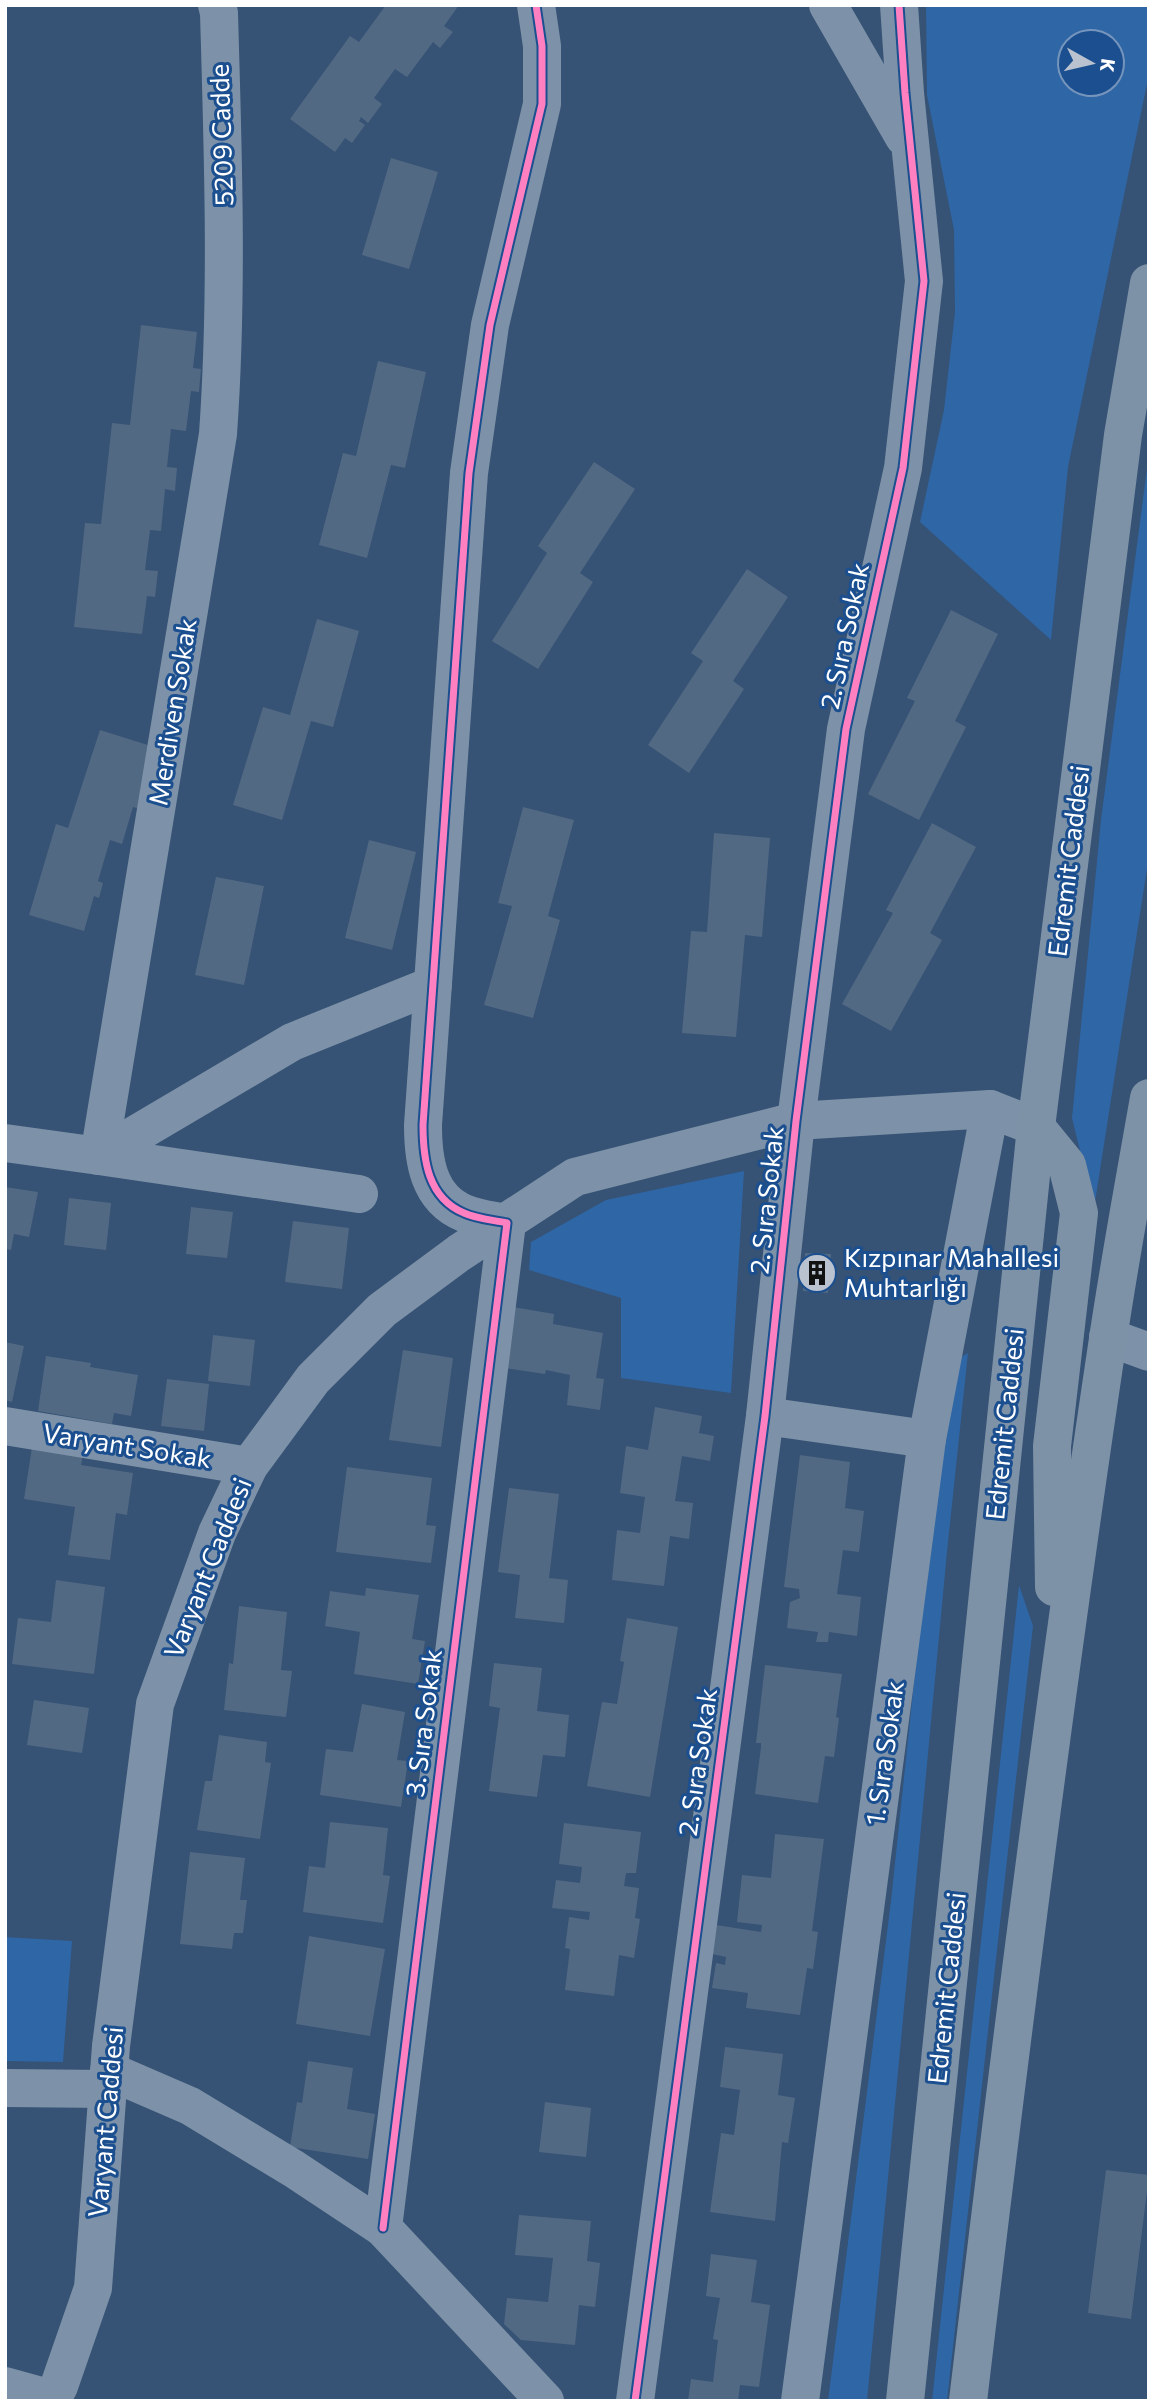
<svg xmlns="http://www.w3.org/2000/svg" width="1154" height="2406" viewBox="0 0 1154 2406" font-family="Commissioner,sans-serif">
	<rect width="100%" height="100%" fill="#365274"/>
	<g fill="#2f66a5" fill-rule="evenodd">
		<path d="M926 5H1149V74L1068 467 1051 640 920 522 944 410 955 312 954 230 927 95ZM1070 42H1112V84H1070Z"/>
		<path d="M1149 453V856L1093 1215 1083 1163 1072 1118 1101 820Z"/>
		<path d="M744 1171 731 1393 621 1378V1298L529 1270 531 1242 606 1200Z"/>
		<path d="M968 1353 947 1552 867 2401H828L891 1901 927 1559 952 1362Z"/>
		<path d="M1019 1585 1033 1626 947 2401H932Z"/>
		<path d="M5 1937 72 1941 63 2062 5 2061Z"/>
	</g>
	<g fill="#526984">
		<path d="M386 5H459L444 26 453 32 440 48 433 42 407 77 395 69 374 98 382 104 368 123 361 117 359 121 365 125 352 143 345 138 335 152 290 119 350 36 359 42Z"/>
		<path d="M391 158 438 172 409 269 362 255Z"/>
		<path d="M141 325 197 332 193 368 201 369 199 392 191 391 186 431 171 429 167 467 177 468 175 491 165 489 161 531 150 530 145 570 158 571 155 597 147 596 142 634 74 627 85 523 101 524 112 423 130 425Z"/>
		<path d="M378 361 426 372 405 468 391 465 367 558 319 545 343 453 356 456Z"/>
		<path d="M594 462 635 489 580 573 593 582 538 669 492 641 547 553 538 546Z"/>
		<path d="M747 569 788 597 733 681 744 689 689 773 648 745 703 661 691 653Z"/>
		<path d="M951 610 998 634 955 721 966 727 919 820 868 794 915 701 907 698Z"/>
		<path d="M317 619 359 631 333 727 311 721 282 820 233 805 263 707 290 715Z"/>
		<path d="M100 730 154 747 143 810 133 807 122 844 110 840 98 881 103 883 99 898 94 896 84 931 29 915 56 824 68 828Z"/>
		<path d="M523 807 574 820 548 916 560 920 533 1018 484 1005 512 906 498 903Z"/>
		<path d="M932 823 976 847 930 933 942 940 891 1031 842 1004 893 913 886 910Z"/>
		<path d="M714 833 770 838 762 937 745 935 736 1037 682 1033 691 931 707 932Z"/>
		<path d="M369 840 416 852 392 950 345 938Z"/>
		<path d="M216 877 264 886 244 985 195 975Z"/>
		<path d="M5 1187 38 1192 29 1237 14 1234 11 1250 5 1249Z"/>
		<path d="M69 1198 111 1203 106 1250 64 1245Z"/>
		<path d="M191 1207 233 1212 227 1258 186 1254Z"/>
		<path d="M293 1221 349 1228 342 1289 285 1282Z"/>
		<path d="M805 1253 831 1254 828 1293 803 1291Z"/>
		<path d="M513 1307 554 1314 553 1324 603 1333 596 1378 604 1379 600 1410 567 1405 570 1375 546 1370 545 1374 504 1368Z"/>
		<path d="M213 1335 255 1340 250 1386 208 1381Z"/>
		<path d="M5 1342 24 1346 12 1402 5 1400Z"/>
		<path d="M403 1350 453 1358 441 1447 389 1440Z"/>
		<path d="M46 1356 91 1363 90 1367 138 1375 131 1416 114 1413 112 1424 38 1411Z"/>
		<path d="M167 1379 209 1384 204 1431 161 1426Z"/>
		<path d="M655 1407 702 1416 699 1433 714 1436 710 1461 682 1456 675 1501 693 1503 689 1539 670 1536 664 1586 612 1580 617 1530 640 1533 645 1497 620 1493 626 1446 648 1450Z"/>
		<path d="M33 1441 84 1449 81 1465 133 1473 127 1515 116 1513 110 1560 68 1555 75 1507 24 1499Z"/>
		<path d="M800 1455 850 1462 845 1508 864 1511 859 1552 843 1550 837 1594 861 1597 857 1636 829 1632 828 1642H816L818 1632 787 1628 790 1602 800 1598 799 1589 784 1587Z"/>
		<path d="M347 1467 432 1478 426 1525 436 1526 431 1563 336 1552Z"/>
		<path d="M509 1488 559 1494 549 1578 568 1580 564 1623 515 1618 520 1575 498 1572Z"/>
		<path d="M56 1580 105 1587 94 1674 12 1664 18 1618 51 1622Z"/>
		<path d="M366 1588 419 1595 412 1639 425 1641 418 1684 354 1674 360 1632 325 1626 330 1591 365 1596Z"/>
		<path d="M239 1606 287 1612 281 1670 292 1671 286 1717 224 1710 229 1663 233 1664Z"/>
		<path d="M627 1618 678 1627 650 1797 587 1786 602 1702 617 1704 624 1662 620 1661Z"/>
		<path d="M494 1663 542 1668 537 1711 569 1715 565 1757 543 1755 537 1797 489 1791 500 1708 489 1706Z"/>
		<path d="M765 1665 842 1674 836 1717 839 1718 834 1757 825 1756 818 1803 755 1794 761 1747V1743H756Z"/>
		<path d="M34 1700 89 1708 82 1753 27 1745Z"/>
		<path d="M362 1704 405 1712 397 1760 408 1761 401 1807 320 1795 326 1749 353 1752Z"/>
		<path d="M219 1735 267 1742 265 1762 271 1763 260 1839 197 1830 205 1781H212Z"/>
		<path d="M330 1822 388 1828 383 1875 390 1876 383 1923 303 1912 309 1866 325 1868Z"/>
		<path d="M564 1823 641 1832 636 1873H626L624 1886 639 1888 635 1918 640 1919 634 1958 619 1955 614 1996 565 1990 570 1949 565 1948 569 1917 589 1920 590 1912 552 1908 556 1880 580 1883 582 1867 559 1864Z"/>
		<path d="M775 1834 824 1839 812 1931 818 1932 813 1969 807 1968 800 2015 746 2008 748 1993 712 1988 716 1963 725 1965 726 1957 712 1954 716 1925 761 1932 762 1925 737 1922 742 1875 771 1878Z"/>
		<path d="M190 1852 245 1858 240 1900H247L243 1933H234L232 1949 180 1944Z"/>
		<path d="M309 1936 385 1949 370 2036 296 2024Z"/>
		<path d="M725 2047 783 2054 778 2095 795 2098 788 2143 782 2142 775 2221 710 2212 721 2133 734 2135 740 2090 720 2087Z"/>
		<path d="M308 2061 353 2068 347 2109 375 2114 368 2159 290 2147 297 2102 302 2103Z"/>
		<path d="M545 2102 591 2108 586 2157 539 2152Z"/>
		<path d="M1106 2170 1149 2175 1131 2319 1088 2313Z"/>
		<path d="M519 2215 591 2221 587 2261 600 2263 595 2307 579 2305 575 2345 521 2340 504 2324 507 2298 548 2302 553 2258 515 2255Z"/>
		<path d="M711 2254 757 2260 751 2302 770 2305 759 2387 740 2385 738 2401H688L691 2379 713 2382 718 2340 713 2339 720 2298 706 2296Z"/>
	</g>
	<g fill="none" stroke-linecap="round" stroke-linejoin="round">
		<g stroke="#7d92a8" stroke-width="38">
			<path d="M217 5 219 13C223 153 228 293 218 434L99 1156 359 1194"/>
			<path d="M828 5 904 137"/>
			<path d="M5 1143 99 1156 292 1042 433 985"/>
			<path d="M1108 1337 1149 1352"/>
			<path d="M765 1416 927 1439"/>
			<path d="M5 1426 249 1466"/>
			<path d="M109 2071 190 2106 294 2169 383 2228 545 2401"/>
			<path d="M5 2088 108 2089"/>
			<path d="M383 2228 507 1223C493 1220 477 1219 464 1213 428 1198 423 1160 423 1125L469 473 490 325 542 104V46L536 5"/>
			<path d="M5 2386 52 2399"/>
			<path d="M51 2401 59 2386 93 2288 111 2046 155 1704 217 1533 249 1466 313 1379 382 1310 459 1253 575 1177 796 1121 990 1109 1036 1127"/>
			<path d="M635 2401 765 1416 796 1121 846 729 903 468 924 281 905 93 899 5"/>
			<path d="M800 2401 927 1439 990 1109"/>
		</g>
		<g stroke="#7e92a7" stroke-width="38">
			<path d="M1036 1127 1067 1165 1079 1213 1052 1446 1054 1587"/>
			<path d="M905 2401 1036 1127 1123 435 1149 283"/>
			<path d="M968 2401C1010 2046 1055 1692 1108 1339 1120 1258 1135 1178 1149 1098"/>
		</g>
		<defs>
			<g id="cycleway">
				<path d="M383 2228 507 1223C493 1220 477 1219 464 1213 428 1198 423 1160 423 1125L469 473 490 325 542 104V46L536 5"/>
				<path d="M635 2401 765 1416 796 1121 846 729 903 468 924 281 905 93 899 5"/>
			</g>
		</defs>
		<use href="#cycleway" stroke="#1b4f8f" stroke-width="11"/>
		<use href="#cycleway" stroke="#ff80c0" stroke-width="7"/>
	</g>
	<defs>
		<symbol id="building-disc" viewBox="-11 -11 22 22"><circle r="9.5" fill="#b9c2ce" stroke="#1b4f8f"/><path d="M-4-6H4V6H1V3H-1V6H-4ZM-2.5-4.3h1.7v1.8h-1.7ZM.8-4.3h1.7v1.8H.8ZM-2.5-1h1.7V.8h-1.7ZM.8-1h1.7V.8H.8Z" fill="#111"/></symbol>
	</defs>
	<g fill-rule="evenodd">
		<use href="#building-disc" x="795" y="1251" width="44" height="44"/>
	</g>
	<g text-anchor="middle" stroke-width="6" stroke-linejoin="round" paint-order="stroke">
		<g font-size="26" fill="#fff" stroke="#1b4f8f">
			<text transform="translate(222 135) rotate(-92)" y="9">5209 Cadde</text>
			<text transform="translate(845 636) rotate(-78)" y="9">2. Sıra Sokak</text>
			<text transform="translate(173 712) rotate(-81)" y="9">Merdiven Sokak</text>
			<text transform="translate(1069 861) rotate(-83)" y="9">Edremit Caddesi</text>
			<text transform="translate(767 1200) rotate(-84)" y="9">2. Sıra Sokak</text>
			<text transform="translate(1005 1424) rotate(-84)" y="9">Edremit Caddesi</text>
			<text transform="translate(127 1446) rotate(9)" y="9">Varyant Sokak</text>
			<text transform="translate(208 1568) rotate(-68)" y="9">Varyant Caddesi</text>
			<text transform="translate(424 1723) rotate(-83)" y="9">3. Sıra Sokak</text>
			<text transform="translate(885 1753) rotate(-82)" y="9">1. Sıra Sokak</text>
			<text transform="translate(698 1762) rotate(-82)" y="9">2. Sıra Sokak</text>
			<text transform="translate(947 1988) rotate(-84)" y="9">Edremit Caddesi</text>
			<text transform="translate(106 2122) rotate(-85)" y="9">Varyant Caddesi</text>
		</g>
		<g font-size="26" fill="#fff" stroke="#1b4f8f" text-anchor="start">
			<text x="844" y="1267">Kızpınar Mahallesi<tspan x="844" dy="30">Muhtarlığı</tspan></text>
		</g>
	</g>
	<rect width="1154" height="2406" fill="none" stroke="#ffffff" stroke-width="14"/>
	<g transform="translate(1091 63) rotate(98)"><circle r="33" fill="#1b4f8f" stroke="#7695bc" stroke-width="2"/>
	<path d="M0-5L12 26L0 18L-12 26Z" fill="#b9c2ce"/>
	<text y="-10" font-size="19" font-weight="bold" text-anchor="middle" fill="#ffffff">K</text>
	</g>
</svg>
